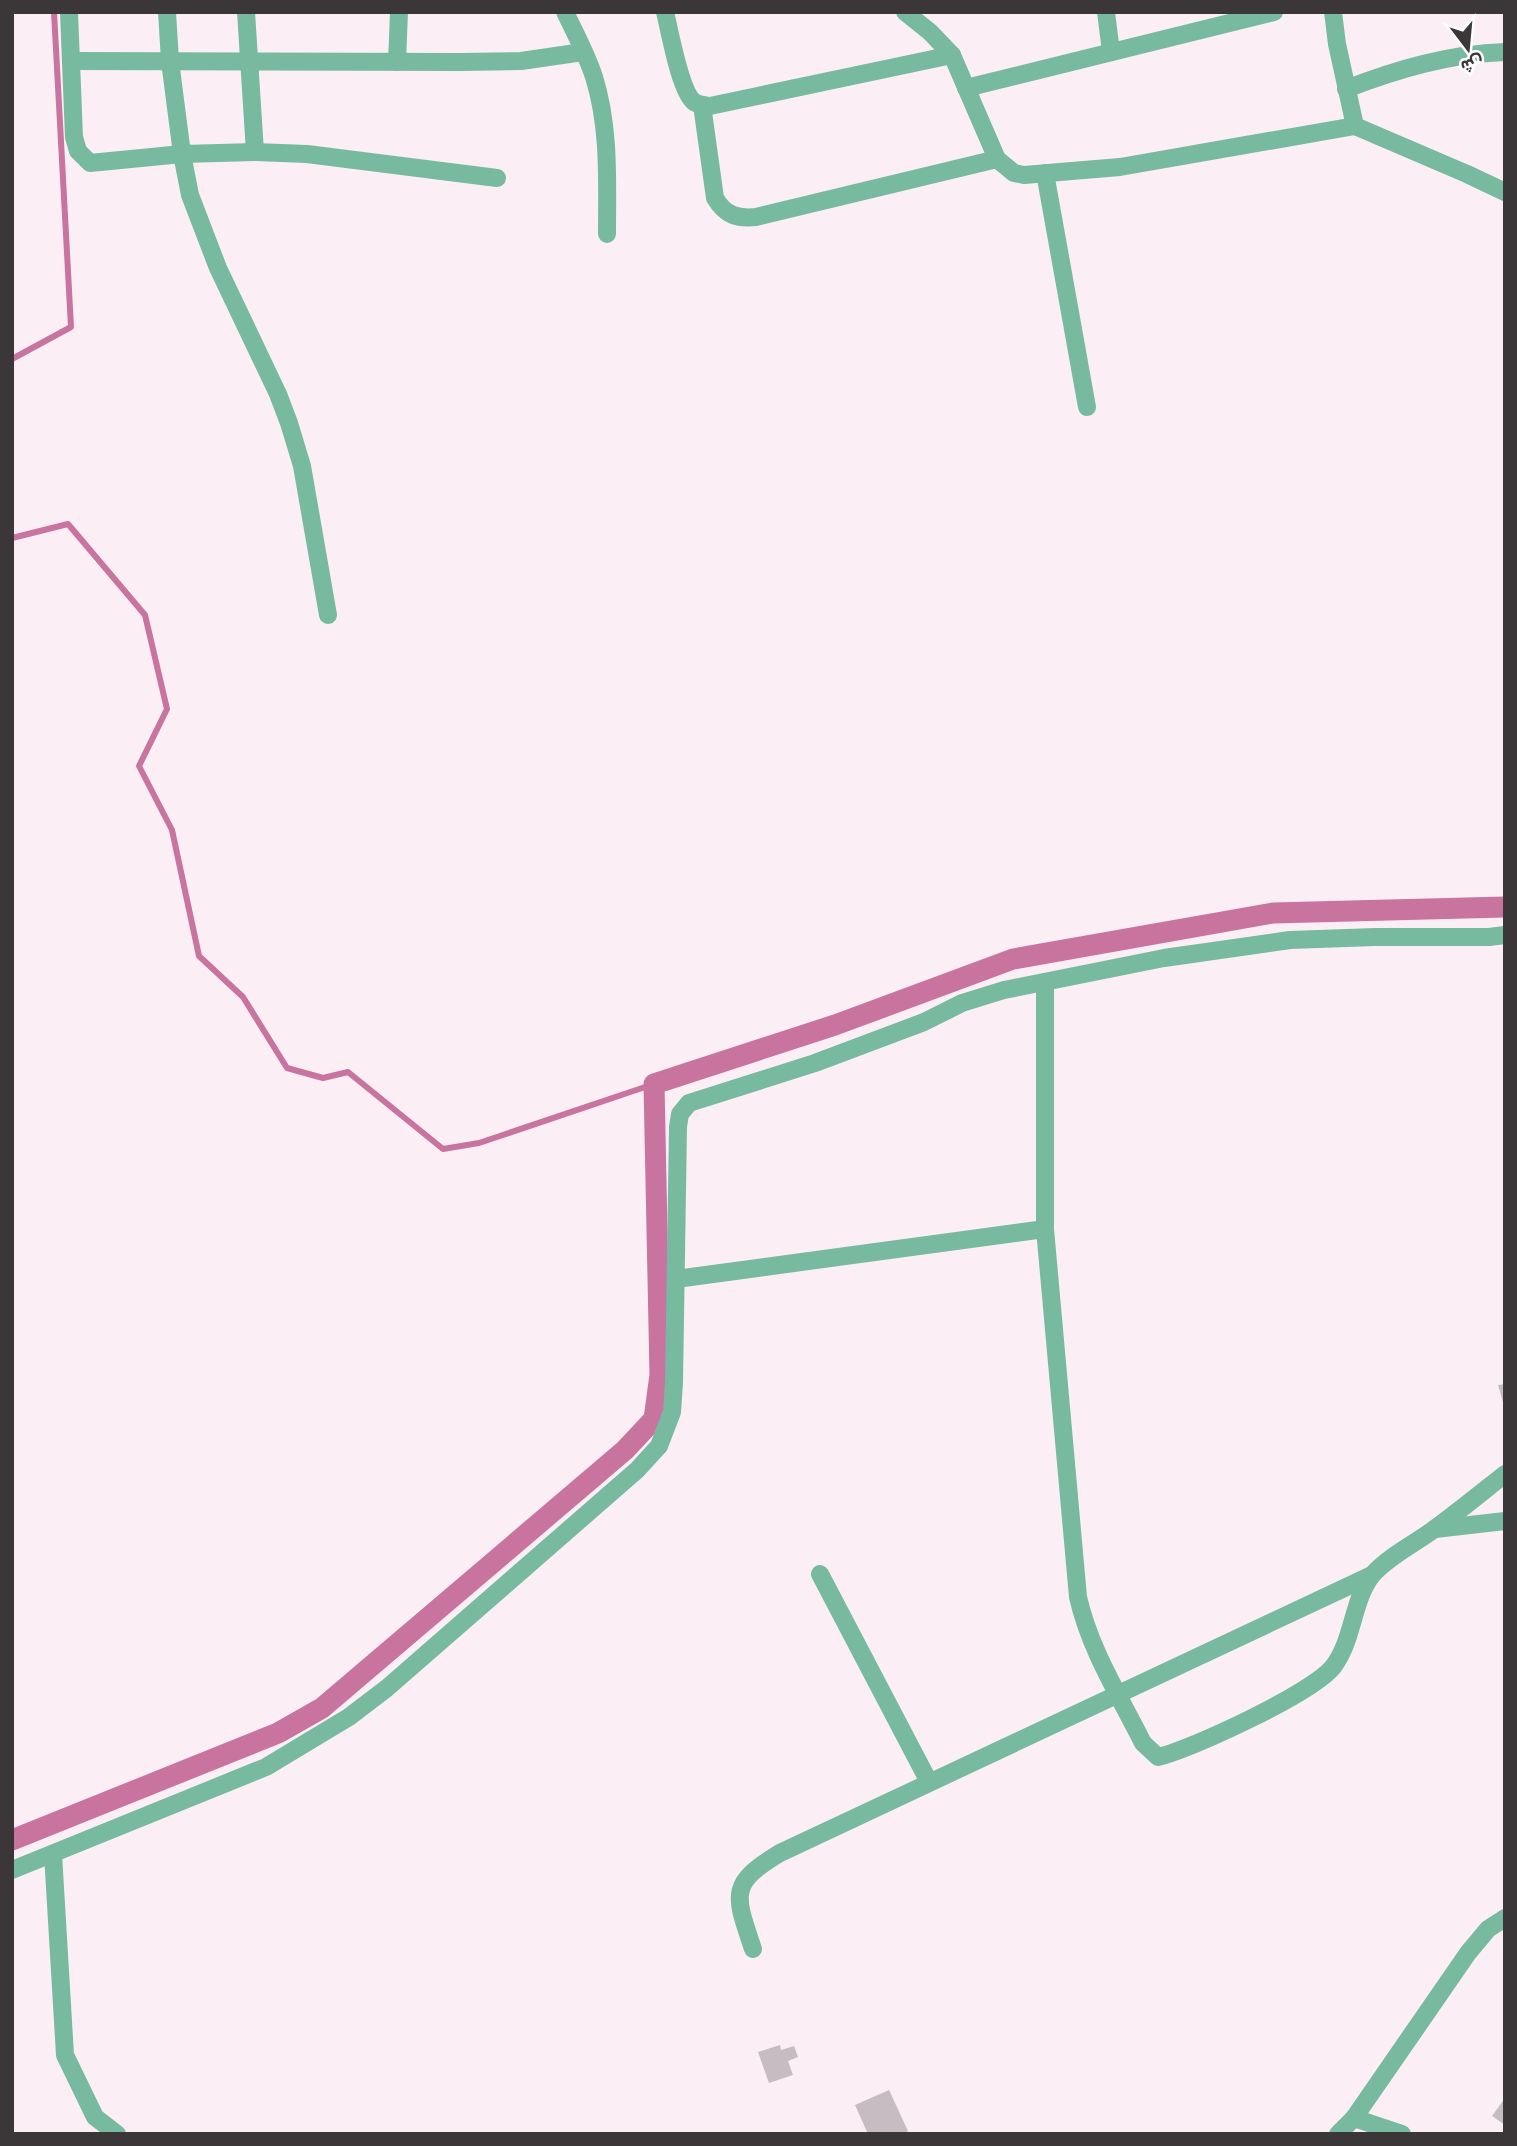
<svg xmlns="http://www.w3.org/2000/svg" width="1517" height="2146" viewBox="0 0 1517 2146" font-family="'Golos Text',Vazirmatn,sans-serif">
	<rect width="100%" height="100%" fill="#fbeff5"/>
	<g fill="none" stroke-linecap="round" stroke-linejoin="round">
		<g stroke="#c8749f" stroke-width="6">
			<path d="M12 359 71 327 54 12"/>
			<path d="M12 538 68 524 145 615 167 709 139 766 172 830 199 956 243 997 287 1068 323 1078 348 1072 443 1149 479 1143 654 1084"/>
		</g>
		<path stroke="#c8749f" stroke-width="21" d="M12 1840 278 1733 322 1708 625 1450 654 1419 660 1375 654 1084 835 1025 1013 959 1273 913 1505 907"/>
	</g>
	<g fill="#c7bcc1">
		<path d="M1505 1384V1406H1504L1498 1385Z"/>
		<path d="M780 2045 781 2050 794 2046 798 2057 788 2061 793 2075 769 2083 758 2052Z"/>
		<path d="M889 2090 908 2131 903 2134H868L855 2105Z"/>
		<path d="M1505 2098V2125L1492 2116Z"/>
	</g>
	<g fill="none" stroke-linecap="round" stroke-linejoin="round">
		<g stroke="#78ba9f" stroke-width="18">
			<path d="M69 12 74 137 78 151 90 163 182 154 255 152 307 154 497 178"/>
			<path d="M167 12 170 61 182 154 190 195 218 268 278 394 289 423 302 466 328 615"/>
			<path d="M246 12 255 152"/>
			<path d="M565 12C575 33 587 55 594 77 610 128 607 182 607 234"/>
			<path d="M665 12C670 32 680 91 694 102 699 105 705 105 710 106L952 55"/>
			<path d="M905 12 930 32 952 55 997 159 1014 173 1024 175 1120 167 1355 126"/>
			<path d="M1106 12 1111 52"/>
			<path d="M1333 12 1337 44 1355 126 1467 174 1505 192"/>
			<path d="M71 61 461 62 521 61 583 52"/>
			<path d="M397 62 399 12"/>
			<path d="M966 88 1274 12"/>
			<path d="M1346 89C1398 69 1449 54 1505 52"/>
			<path d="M702 105 715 198C725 215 737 219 756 217L997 159"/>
			<path d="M1045 173 1087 407"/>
			<path d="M1045 1229 1078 1597C1090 1650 1119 1695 1143 1743L1158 1757C1192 1749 1312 1693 1333 1667 1354 1640 1352 1599 1373 1574 1389 1556 1414 1544 1433 1530 1458 1512 1481 1493 1505 1474"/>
			<path d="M676 1279 1045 1229V982"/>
			<path d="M1435 1529 1505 1521"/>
			<path d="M820 1574 929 1782"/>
			<path d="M53 1854 65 2055 95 2117 117 2134"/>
			<path d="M12 1870 266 1767 349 1717 387 1688 637 1470 659 1446 672 1412 674 1383 678 1127 680 1114 689 1103 815 1063 924 1022 962 1003 1004 990 1164 958 1290 940 1375 937H1489L1505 935"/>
			<path d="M753 1949C735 1895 728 1884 780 1853L1372 1575"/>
			<path d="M1354 2118 1402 2134"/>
			<path d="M1338 2134 1354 2118 1468 1953 1488 1929 1505 1918"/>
		</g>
	</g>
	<rect width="1517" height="2146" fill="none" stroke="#3b3638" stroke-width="28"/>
	<g transform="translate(1468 49) rotate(164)" stroke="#ffffff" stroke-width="5" paint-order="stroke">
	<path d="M0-5L12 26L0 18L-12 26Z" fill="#3b3638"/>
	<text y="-10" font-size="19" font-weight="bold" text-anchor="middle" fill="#3b3638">ش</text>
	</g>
</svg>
